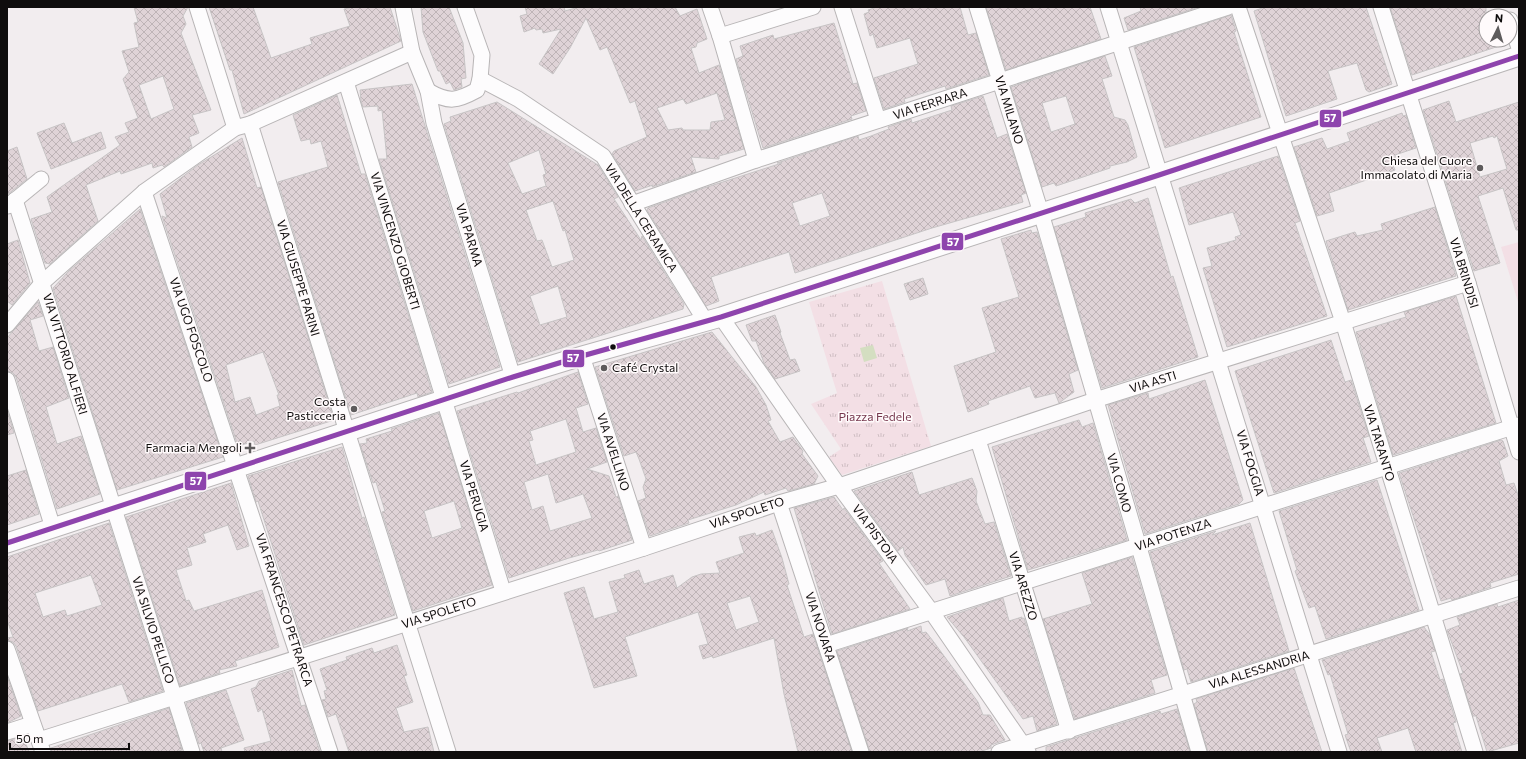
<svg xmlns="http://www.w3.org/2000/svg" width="1526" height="759" viewBox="0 0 1526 759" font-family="Commissioner,sans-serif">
	<defs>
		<pattern id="grass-tufts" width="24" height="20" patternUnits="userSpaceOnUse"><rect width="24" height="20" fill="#f3dfe5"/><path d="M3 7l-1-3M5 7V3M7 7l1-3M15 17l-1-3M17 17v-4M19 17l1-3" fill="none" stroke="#cfbec3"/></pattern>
		<pattern id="building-cross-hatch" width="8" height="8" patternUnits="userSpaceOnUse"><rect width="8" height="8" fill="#dfd3d7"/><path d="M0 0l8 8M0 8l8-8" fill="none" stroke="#beb4b7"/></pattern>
	</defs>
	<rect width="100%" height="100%" fill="#f2edef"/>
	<path fill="url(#grass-tufts)" d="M882 281 931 446 842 475 829 457 841 449 811 404 837 393 809 302Z"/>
	<path fill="#f3dfe5" d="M1519 242V305L1501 247Z"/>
	<path fill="#d4dec1" d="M873 345 877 358 864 362 860 348Z"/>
	<g fill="url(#building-cross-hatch)" stroke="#c7c4c5" fill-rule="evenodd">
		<path d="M134 7H188L183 16 186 24 181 33 211 110 192 115 199 133 189 137 192 147 164 167 162 165 153 168 152 163 121 174 120 171 86 185 98 221 50 264 45 263 31 219 52 212 47 197 120 145 115 137 129 132 125 123 138 118 123 79 129 72 122 51 139 47 134 23 138 22ZM163 76 174 109 151 119 139 85Z"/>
		<path d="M209 7H253L271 58 312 44 310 38 350 26 344 9 353 7H390L401 41 244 114 232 70H230Z"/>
		<path d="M421 7H449L463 43 466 78 461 79 462 87 454 90 450 82 446 84 440 71H438L423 32Z"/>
		<path d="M525 7H564L565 11 579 7H675L680 16 697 9 707 39 697 43 696 47 691 48 699 73 719 65 744 149 719 156V159L691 157 696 172 652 187 653 185 635 191 612 154 614 151 647 137 635 101 630 103 607 47 600 50 586 18 570 48 553 74 539 64 561 29 543 33 542 29 536 30 535 28 524 32 520 16 527 14ZM717 93 725 120 711 122 710 130H683L682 128 668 130 657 108 683 99 686 104Z"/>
		<path d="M877 7H960L968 35 976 33 989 75 946 89 945 86 904 99 905 102 884 109 874 78 918 64 910 38 877 48 873 34 870 36 864 14 869 12 868 10Z"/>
		<path d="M986 7H1090L1101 39 1006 70Z"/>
		<path d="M1140 7H1199L1128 30 1124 18 1141 11Z"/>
		<path d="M1265 7H1366L1392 84 1369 92 1366 90 1357 63 1328 71 1337 99 1286 116 1254 11Z"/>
		<path d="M1390 7H1486V40H1507L1508 43 1412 75Z"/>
		<path d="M1231 15 1236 31 1234 32 1261 117 1165 148 1134 47Z"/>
		<path d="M834 23 853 84 857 83 866 111 851 116 852 119 763 148 736 59 743 56 740 46 773 35 774 39Z"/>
		<path d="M1105 56 1112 76 1102 79 1114 117 1125 120 1128 125 1137 157 1127 162 1110 166V168L1056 186 1054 183 1042 187 1011 87ZM1066 96 1075 124 1051 132 1042 103Z"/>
		<path d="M412 84 500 367 449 384 379 159H387L382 110 378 111V106L363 107 361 101 360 90Z"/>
		<path d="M337 95 361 174H365L432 392 418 397 417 393 351 415 278 182 328 167 321 141 311 144 310 139 301 141 293 115Z"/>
		<path d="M983 96 997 138 1007 134 1026 193 1021 195 1023 202 932 228 795 273 789 252 711 277 719 301 706 306 647 210 648 208 701 189 782 163H777L858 136 859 140 871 136 889 129 888 127 911 119 912 123 952 110 951 106ZM822 193 830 216 800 226 792 203Z"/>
		<path d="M1449 101 1456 122 1519 102V230H1516L1503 188 1478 196 1500 263 1474 271 1423 110ZM1493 136 1494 138 1497 136 1507 169 1480 177 1470 143Z"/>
		<path d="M497 102 598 165 618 197 614 199 641 240 642 236 684 304 683 309 518 362 444 124 451 121 450 117ZM539 150 546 174 543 175 546 186 522 194 508 163ZM553 201 563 231 565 230 574 260 552 267 542 240 537 241 526 210ZM558 286 567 317 540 325 530 296Z"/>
		<path d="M1402 113 1403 116 1406 115 1416 148 1395 155 1396 162 1392 163 1395 170 1329 193 1334 211 1317 216 1294 147 1322 138 1327 149 1350 141 1347 133Z"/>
		<path d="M64 123 72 143 101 132 106 148 51 169 37 133Z"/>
		<path d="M242 138 257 188 261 187 334 420 255 445 254 441 238 446 162 216 167 218 160 194 198 165ZM263 352 279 395H277L280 406 256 415 250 397 235 402 226 365Z"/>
		<path d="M17 147 27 179 7 195V151Z"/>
		<path d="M1278 156 1300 221 1295 223 1327 316 1227 347 1203 268 1212 266 1207 248 1236 240 1235 237 1241 235 1233 212 1189 225 1179 188Z"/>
		<path d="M1148 198 1171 277 1173 276 1198 357 1102 388 1054 227 1086 217 1085 213 1131 199 1135 203Z"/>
		<path d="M1435 207 1456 276 1348 310 1326 241 1355 232 1357 236 1383 230 1381 224Z"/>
		<path d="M140 209 223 457 117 490 53 288 69 271Z"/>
		<path d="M1031 230 1032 233 1037 232 1078 370 1069 374 1074 392 1059 403 1055 393 1035 398 1030 386 988 401 989 404 968 412 954 366 996 352 982 308 1019 297 1001 239Z"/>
		<path d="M18 240 30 283 12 305 7 301V244Z"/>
		<path d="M923 278 928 294 910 300 904 284Z"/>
		<path d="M1456 296 1496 423 1393 455 1356 332 1406 317 1404 312Z"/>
		<path d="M38 302 43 316 30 320 39 351 53 347 69 398 46 407 57 444 81 436 100 494 57 509 16 377 13 373 7 371V338Z"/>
		<path d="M775 315 781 332 780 333 790 360 795 359 800 371 775 379 764 363 756 341H752L746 325Z"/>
		<path d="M712 332 756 387 766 405 771 420 768 421 780 442 793 437 803 451 802 454 818 476 814 484 788 491 786 488 765 495 764 492 736 505 688 520 689 523 650 536 638 501 646 498 643 487 646 479 639 459 636 452 624 456 595 367Z"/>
		<path d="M1331 340 1345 382 1351 380 1369 436 1363 438 1371 462 1274 493 1235 371Z"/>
		<path d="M578 372 588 404 576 408 583 432 596 428 607 462 587 469 609 476 616 497 618 496 632 540 599 551 598 550 569 558 509 578 457 411 517 392 518 393ZM566 419 576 452 536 465 529 441 533 440 530 431ZM548 474 556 503 583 494 592 518 550 531 543 506 532 510 524 482Z"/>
		<path d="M1205 380 1243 500 1239 504 1145 534 1108 405 1148 393 1149 399Z"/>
		<path d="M7 410 14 433 7 435Z"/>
		<path d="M439 413 492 585 413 611 382 512 385 511 376 482 373 483 360 444 367 443 366 439 392 431 391 429ZM454 501 462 528 432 538 424 511Z"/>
		<path d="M1079 420 1082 427 1093 423 1127 540 1028 570 992 447Z"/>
		<path d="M1501 440 1503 441 1508 456 1499 461 1506 485 1514 483 1519 498V574L1490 583 1491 587 1452 600 1451 598 1441 601 1399 473Z"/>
		<path d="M342 447 362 518 364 517 395 615 304 645 258 501 256 502 248 476Z"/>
		<path d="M26 470 39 514 7 525V476Z"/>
		<path d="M912 472 919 495 972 478 977 491 976 501 985 524 994 522 1011 576 950 596 945 579 926 585 905 555 903 547 898 551 854 491Z"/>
		<path d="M1377 480 1419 610 1326 639 1315 606 1309 608 1295 571 1297 570 1279 511Z"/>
		<path d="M231 483 249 546 237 550 228 525 203 534 206 542 187 548 192 565 176 570 186 601 189 600 194 611 262 590 279 647 235 661 237 666 219 670 220 673 180 686 126 517Z"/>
		<path d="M834 497 843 510 844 508 883 561 879 563 910 609 832 634 794 508Z"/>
		<path d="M109 523 163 691 129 702 122 684 38 711 16 646 13 642 7 640V638L13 637 7 620V557ZM91 575 102 605 67 616 65 610 43 617 35 593Z"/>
		<path d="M1250 523 1289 651 1191 682 1187 669 1184 670 1150 552 1216 531 1212 535Z"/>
		<path d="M772 530 782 558 789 584 787 585 804 637 813 634 852 752H798L784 694 774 638 713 658 712 656 703 659 699 646 708 644 698 612 625 637 637 676 594 688 564 593 584 587 594 619 618 612 609 582 625 578 624 575 639 570 644 584 673 575 677 588 692 577 701 574 720 573 716 562 744 553 739 537 755 533 756 536ZM750 596 759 622 736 630 727 603Z"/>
		<path d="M1132 557 1167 675 1151 680 1155 693 1075 719 1043 619 1092 604 1082 573Z"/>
		<path d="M1003 598 1009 621 1022 617V619L1024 618 1057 724 1037 731 1033 716 1023 719 964 637 947 617Z"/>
		<path d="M1519 600V743L1487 752 1476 716H1473L1460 674 1463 673 1447 630 1460 625 1457 617 1497 604 1498 607Z"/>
		<path d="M921 626 922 633 926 632 933 641 978 702 983 715H990L1005 740 991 745V748L979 752H870L837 651 908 628 907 631Z"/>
		<path d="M1424 627 1430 635 1435 651 1431 652 1440 680 1443 679 1456 722 1453 723 1462 752H1416L1408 728 1377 738 1382 752H1351L1345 735 1348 734 1330 674 1328 675 1322 660Z"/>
		<path d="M397 645 407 675 404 676 413 702 396 708 404 732 428 727 434 752H349L336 714 328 717 322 700 326 699 324 691 327 690 320 669 347 660 346 657 372 648 374 653Z"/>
		<path d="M1294 668 1322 752H1208L1194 704 1197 702 1196 699Z"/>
		<path d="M292 670 301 706 305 705 320 752H245L244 748 271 741 262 709 258 712 251 689 256 687 259 681Z"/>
		<path d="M7 676 21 716 7 723Z"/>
		<path d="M226 690 244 740 221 748 222 752H204L201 743 199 744 186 703Z"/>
		<path d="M169 708 182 750 175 752H52L51 748Z"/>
		<path d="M1177 709 1190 752H1046V747L1160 711 1161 714Z"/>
		<path d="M23 736 29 752H7V741Z"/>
	</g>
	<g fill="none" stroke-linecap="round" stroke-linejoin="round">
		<defs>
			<g id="minor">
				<path d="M197 7 235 128"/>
				<path d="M403 7 412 52 428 91 434 123 513 377"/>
				<path d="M710 7 720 36 756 160"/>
				<path d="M842 7 878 120"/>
				<path d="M977 7 1041 213 1199 752"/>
				<path d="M1108 7 1339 752"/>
				<path d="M1238 7 1343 322 1475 752"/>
				<path d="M1381 7 1468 283 1519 452"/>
				<path d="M1510 20 1519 48"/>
				<path d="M720 36 813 7"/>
				<path d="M480 79 518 99 603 156 706 322"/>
				<path d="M346 82 503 591"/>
				<path d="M428 91C449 103 457 101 477 90L480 79 482 55 465 7"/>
				<path d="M250 124 448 752"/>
				<path d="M144 192 330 752"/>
				<path d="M15 200 192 752"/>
				<path d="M632 204 756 160 1228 7"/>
				<path d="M8 206 41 179"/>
				<path d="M721 317 839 486 931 611 1028 752"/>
				<path d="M7 325 43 282 144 192 235 128 250 124 412 52"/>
				<path d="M582 356 644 548"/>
				<path d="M7 380 53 528"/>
				<path d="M978 440 1069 731"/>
				<path d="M779 503 861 752"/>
				<path d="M826 645 1519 425"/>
				<path d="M7 649 43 752"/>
				<path d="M7 732 32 724"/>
				<path d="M39 740 644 548 779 503 839 486 1095 400 1468 283"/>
				<path d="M999 752 1519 588"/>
			</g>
			<path id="tertiary" d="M7 543 513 377 582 356 721 317 1159 175 1519 56"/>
		</defs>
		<use href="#minor" stroke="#b8b5b6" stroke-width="17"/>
		<use href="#tertiary" stroke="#b8b5b6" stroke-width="21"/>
		<use href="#minor" stroke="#fdfcfd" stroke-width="15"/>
		<use href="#tertiary" stroke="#fdfcfd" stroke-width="19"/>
		<defs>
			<path id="bus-1" d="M7 543 513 377 582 356 721 317 1159 175 1519 56"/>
		</defs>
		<use href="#bus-1" stroke="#fffafb" stroke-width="8"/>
		<use href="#bus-1" stroke="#8e44ad" stroke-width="5"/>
	</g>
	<g fill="#5e5b5c" stroke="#fffafb" stroke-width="1.5">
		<circle cx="1480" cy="168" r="4"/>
		<circle cx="604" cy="368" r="4"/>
		<circle cx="354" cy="409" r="4"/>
		<path d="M248 442h4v4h4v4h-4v4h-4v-4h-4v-4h4z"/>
	</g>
	<circle fill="#0f0d0d" stroke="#fffafb" stroke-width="1.5" cx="613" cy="347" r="3.5"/>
	<g text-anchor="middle" stroke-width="3" stroke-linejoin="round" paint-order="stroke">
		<g font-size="12" fill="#0f0d0d" stroke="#fffafb">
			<text transform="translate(930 104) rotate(-18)" y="4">VIA FERRARA</text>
			<text transform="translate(1009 110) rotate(73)" y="4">VIA MILANO</text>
			<text transform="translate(641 218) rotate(58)" y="4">VIA DELLA CERAMICA</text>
			<text transform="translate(469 235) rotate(73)" y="4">VIA PARMA</text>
			<text transform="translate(395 241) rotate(73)" y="4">VIA VINCENZO GIOBERTI</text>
			<text transform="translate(1464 273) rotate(73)" y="4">VIA BRINDISI</text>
			<text transform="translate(298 278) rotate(73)" y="4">VIA GIUSEPPE PARINI</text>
			<text transform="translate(191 330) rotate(71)" y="4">VIA UGO FOSCOLO</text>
			<text transform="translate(65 354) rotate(73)" y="4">VIA VITTORIO ALFIERI</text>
			<text transform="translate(1153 382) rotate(-17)" y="4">VIA ASTI</text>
			<text transform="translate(1379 443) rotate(73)" y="4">VIA TARANTO</text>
			<text transform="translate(613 452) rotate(72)" y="4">VIA AVELLINO</text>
			<text transform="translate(1250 463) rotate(73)" y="4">VIA FOGGIA</text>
			<text transform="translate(1119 483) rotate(74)" y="4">VIA COMO</text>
			<text transform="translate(474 496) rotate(73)" y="4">VIA PERUGIA</text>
			<text transform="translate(747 513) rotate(-18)" y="4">VIA SPOLETO</text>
			<text transform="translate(875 534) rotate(54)" y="4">VIA PISTOIA</text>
			<text transform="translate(1173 535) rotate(-18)" y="4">VIA POTENZA</text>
			<text transform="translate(1023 586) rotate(73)" y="4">VIA AREZZO</text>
			<text transform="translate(284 610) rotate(72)" y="4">VIA FRANCESCO PETRARCA</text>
			<text transform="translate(439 613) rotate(-18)" y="4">VIA SPOLETO</text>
			<text transform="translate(820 627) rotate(72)" y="4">VIA NOVARA</text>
			<text transform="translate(153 630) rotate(72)" y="4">VIA SILVIO PELLICO</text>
			<text transform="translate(1259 670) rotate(-17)" y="4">VIA ALESSANDRIA</text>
		</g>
		<g font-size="12" fill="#0f0d0d" stroke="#fffafb" text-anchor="end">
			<text x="1472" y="165">Chiesa del Cuore<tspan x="1472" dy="14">Immacolato di Maria</tspan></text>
			<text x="612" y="372" text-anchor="start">Café Crystal</text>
			<text x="346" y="406">Costa<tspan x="346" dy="14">Pasticceria</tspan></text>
			<text x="242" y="452">Farmacia Mengoli</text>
		</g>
		<g font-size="12" fill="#76384e" stroke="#fffafb">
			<text x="875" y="421">Piazza Fedele</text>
		</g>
	</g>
	<g stroke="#fffafb" stroke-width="1.5">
		<rect x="1319" y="109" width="23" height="19" rx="4" fill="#8e44ad"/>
		<rect x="941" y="232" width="23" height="19" rx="4" fill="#8e44ad"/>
		<rect x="562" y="349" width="23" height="19" rx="4" fill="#8e44ad"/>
		<rect x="184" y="471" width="23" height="20" rx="4" fill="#8e44ad"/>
	</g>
	<g font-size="11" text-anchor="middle" font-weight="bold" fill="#fff">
		<text x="1330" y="122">57</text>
		<text x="953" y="246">57</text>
		<text x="573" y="362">57</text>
		<text x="196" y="485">57</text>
	</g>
	<rect width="1526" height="759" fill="none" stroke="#0f0d0d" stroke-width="16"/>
	<g transform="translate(1498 28) rotate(5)"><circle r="19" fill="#fffafb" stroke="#9f9b9c"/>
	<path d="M0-3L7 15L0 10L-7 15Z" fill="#5e5b5c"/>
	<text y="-6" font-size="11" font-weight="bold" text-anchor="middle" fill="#0f0d0d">N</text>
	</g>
	<path d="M10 743v6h119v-6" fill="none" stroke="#0f0d0d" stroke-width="2"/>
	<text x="16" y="743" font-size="12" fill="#0f0d0d" stroke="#fffafb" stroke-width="3" paint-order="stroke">50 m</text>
</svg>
